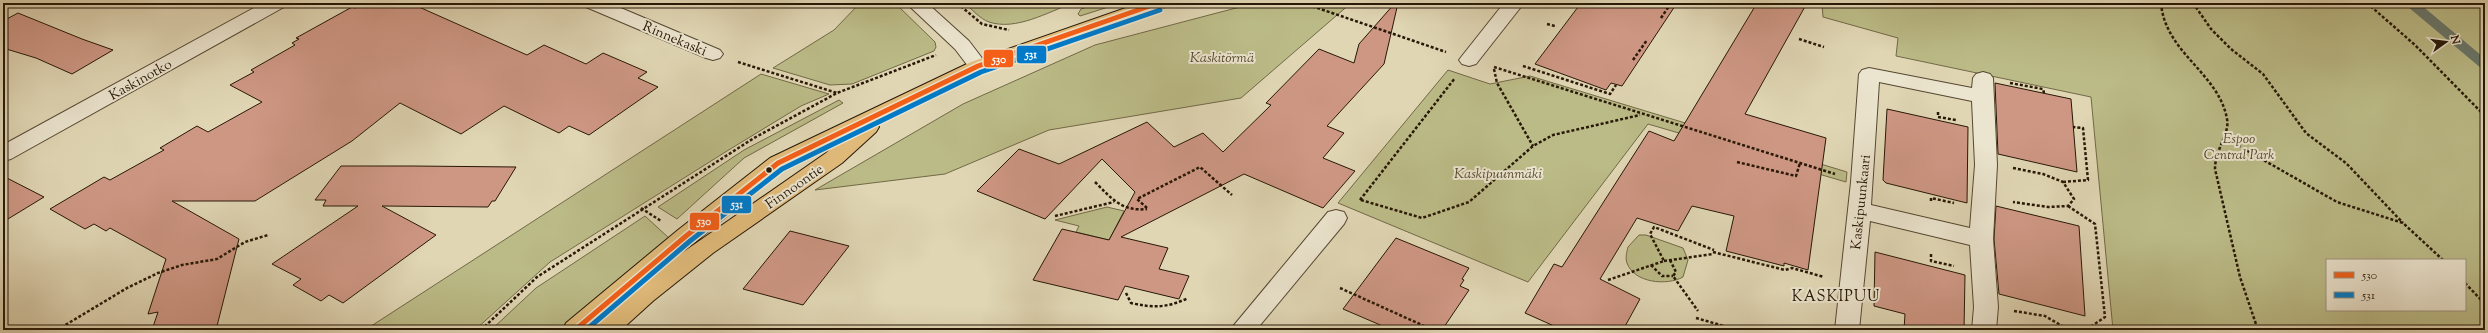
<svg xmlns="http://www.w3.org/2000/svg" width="2488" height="333" viewBox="0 0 2488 333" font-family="'Sorts Mill Goudy',serif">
	<rect width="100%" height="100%" fill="#e0d6b4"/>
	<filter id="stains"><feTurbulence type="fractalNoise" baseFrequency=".005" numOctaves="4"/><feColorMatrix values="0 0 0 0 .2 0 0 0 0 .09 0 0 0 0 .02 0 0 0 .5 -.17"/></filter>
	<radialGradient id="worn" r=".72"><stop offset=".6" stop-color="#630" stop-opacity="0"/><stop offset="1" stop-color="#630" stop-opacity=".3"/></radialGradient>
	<g fill="#bbbb87" stroke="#716946" fill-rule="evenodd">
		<path d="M860 3H895L935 42 936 47 934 51 852 84 830 85 773 68 834 30Z"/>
		<path d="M964 3H1073C1048 12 1016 31 989 22 980 19 972 9 964 3Z"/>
		<path d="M1098 3H1121L1080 16 1078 14 1081 9Z"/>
		<path d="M1255 3H1351L1241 98 1049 130 945 174 815 190 963 104 1095 45Z"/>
		<path d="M1822 3H2485V330H2113L2091 97 1896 56 1898 38 1823 17ZM2327 260H2465V310H2327Z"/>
		<path d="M1448 70 1490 84 1530 76 1847 172 1846 182 1648 124 1528 282 1338 203Z"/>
		<path d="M761 74 829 94 801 106 727 151 550 262 475 330H365Z"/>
		<path d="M839 100 843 103 744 158 677 219 658 207 744 150Z"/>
		<path d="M1107 207 1124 211 1109 240 1076 232 1079 226 1055 220Z"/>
		<path d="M645 216 670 239 601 301 561 330H491L536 288Z"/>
		<path d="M1639 235H1646L1683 248 1688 260 1683 277C1667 286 1634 283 1627 263 1625 258 1627 251 1628 247Z"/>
	</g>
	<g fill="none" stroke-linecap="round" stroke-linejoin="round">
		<path stroke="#68786c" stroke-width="10" d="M2411 3 2485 65"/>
	</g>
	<g fill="#ce9784" stroke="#271706">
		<path d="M365 3H410L527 55 544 45 586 64 603 53 647 72 638 78 658 87 589 135 569 126 559 133 504 106 461 134 400 103 352 141 255 201H172L239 239 216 330H152L158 312 148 314 166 259 110 228 106 231 94 224 85 229 50 209 104 177 110 180 164 150 160 148 197 126 208 132 262 102 230 85 254 72 251 70 295 45 292 43 299 39 296 38 352 7 355 8Z"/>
		<path d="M1395 3H1398L1384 64 1327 126 1344 133 1323 158 1355 171 1323 208 1244 174 1121 237 1168 248 1159 269 1189 276 1179 299 1125 286 1118 300 1033 280 1062 229 1109 240 1135 192 1102 159 1045 219 977 191 1019 149 1059 164 1147 122 1174 147 1203 133 1223 152 1271 105 1266 103 1319 49 1354 63 1359 44Z"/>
		<path d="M1581 3H1677L1622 86 1611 83 1606 90 1535 64Z"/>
		<path d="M1757 3H1807L1745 114 1826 138 1808 270 1784 263V266L1726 251 1734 216 1692 206 1678 231 1637 218 1600 279 1640 299 1623 330H1563L1525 313 1554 264 1562 267 1649 131 1674 141Z"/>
		<path d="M18 13 82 39 113 50 72 74 36 58 3 48V21Z"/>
		<path d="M1995 83 2071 99 2077 172 1998 154Z"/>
		<path d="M1887 109 1968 127 1967 203 1886 183 1883 180Z"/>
		<path d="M341 166H413L516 167 495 201H492L488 207 382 206 436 235 343 303 329 295 321 301 293 285 301 279 272 264 358 206H323L326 200H315Z"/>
		<path d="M3 176 44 197 3 222Z"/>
		<path d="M1996 206 2079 226 2085 316 1999 294 1994 239Z"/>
		<path d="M790 231 849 246 803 305 743 289Z"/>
		<path d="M1396 238 1469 268 1462 279 1464 280 1460 286 1469 290 1442 330H1392L1343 309Z"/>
		<path d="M1875 252 1965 275 1964 330H1904L1905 314 1874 306Z"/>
	</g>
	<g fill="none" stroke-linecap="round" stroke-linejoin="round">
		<defs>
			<g id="minor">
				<path d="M263 3H287L284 7 11 159 3 161V145Z"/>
				<path d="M583 3H609L720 50 723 54 720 58 713 60 706 58 586 7Z"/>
				<path d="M906 3H927L969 41 988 66 985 70 978 72 971 70 955 49Z"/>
				<path d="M1504 3H1524L1476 64 1469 66 1462 64 1459 60 1462 56Z"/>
				<path d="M1869 68 1972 88 1973 78 1976 74 1983 72 1990 74 1993 78 1997 165 1993 239 1998 307 1996 330H1972L1974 307 1970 245 1870 221 1859 330H1835L1851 182 1859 74 1862 70ZM1879 82 1972 101 1975 165 1970 228 1871 205Z"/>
				<path d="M1336 210 1344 212 1347 218 1344 224 1256 330H1230L1328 212Z"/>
			</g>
			<path id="major" d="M1140 3H1168L1165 7 985 70 877 124 879 127 876 132 842 163 713 253 653 301 621 330H563L566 323 678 230 770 158 971 62ZM837 143 826 153 679 255 786 168Z"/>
		</defs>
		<use href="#minor" stroke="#554732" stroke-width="2"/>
		<use href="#major" stroke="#271706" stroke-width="2"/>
		<g stroke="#271706" stroke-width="2.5" stroke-dasharray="3 2" stroke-linecap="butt">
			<path d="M957 3 982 24 1009 30"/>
			<path d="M1303 3 1446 52"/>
			<path d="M2161 3C2165 53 2219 73 2227 119 2230 134 2215 149 2215 169L2240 277 2258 330"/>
			<path d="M2193 3 2211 29 2231 49 2263 74 2306 133 2346 163 2403 223"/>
			<path d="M2367 3 2415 45 2485 116"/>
			<path d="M1661 18 1671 3"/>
			<path d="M1547 24 1555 26"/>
			<path d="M1799 39 1824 47"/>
			<path d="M1633 60 1647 40"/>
			<path d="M738 62 837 93"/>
			<path d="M1523 66 1610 94 1616 85"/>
			<path d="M1494 67 1835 174"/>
			<path d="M1494 69 1497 83 1533 146"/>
			<path d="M2010 83 2043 89 2044 93"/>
			<path d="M1938 112V117L1956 120"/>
			<path d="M2225 138 2337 202 2403 223 2443 260"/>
			<path d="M1737 162 1796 176 1800 163"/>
			<path d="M2013 168 2043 174 2063 182 2074 199 2068 206 2048 207 2013 202"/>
			<path d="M1095 182C1111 198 1122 212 1147 209"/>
			<path d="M2063 182 2088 180 2083 128 2073 127"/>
			<path d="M1360 200 1455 78"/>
			<path d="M1361 200 1422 218 1469 202 1533 146 1553 135 1640 115"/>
			<path d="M1931 201V198L1954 203"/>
			<path d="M2068 206 2095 224 2105 317 2086 330"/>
			<path d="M641 208 661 221"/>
			<path d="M1147 208 1137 199 1200 167 1232 195"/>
			<path d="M1055 216 1114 202"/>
			<path d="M1713 252 1785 270 1792 268 1824 277"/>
			<path d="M1931 254V261L1954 266"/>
			<path d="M1670 260 1676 272 1673 276 1698 311"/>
			<path d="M1664 261 1713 254"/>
			<path d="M1651 265 1662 276H1673"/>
			<path d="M1608 280 1664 261 1650 234 1654 227 1714 250"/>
			<path d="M2465 283 2485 304"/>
			<path d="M1340 288 1433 330"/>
			<path d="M1126 293 1131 303C1153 308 1167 308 1188 298"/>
			<path d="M2014 311 2045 316 2069 330"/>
			<path d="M1696 318 1738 330"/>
			<path d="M57 330 127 288 158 273 182 265 217 259 245 242 268 235"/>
			<path d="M481 330 537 277 754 138 837 93 936 55"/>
			<path d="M1441 330H1454"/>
			<path d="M1472 330H1487"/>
		</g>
		<use href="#minor" fill="#ebe4ce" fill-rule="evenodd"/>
		<use href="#major" fill="#e0bb7a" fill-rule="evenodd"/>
		<defs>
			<path id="bus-1" d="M575 330 686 236 778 163 978 66 1158 3"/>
			<path id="bus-2" d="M586 330 690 241 782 169 981 72 1160 10"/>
		</defs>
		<use href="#bus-1" stroke="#ebe4ce" stroke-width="8"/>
		<use href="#bus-2" stroke="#ebe4ce" stroke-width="8"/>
		<use href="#bus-1" stroke="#f45f18" stroke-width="5"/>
		<use href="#bus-2" stroke="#007ac9" stroke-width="5"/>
	</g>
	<circle fill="#271706" stroke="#ebe4ce" stroke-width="1.5" cx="769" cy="170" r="3.5"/>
	<g text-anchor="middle" stroke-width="4" stroke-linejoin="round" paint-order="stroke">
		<g font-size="14" fill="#271706" stroke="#ebe4ce">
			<text transform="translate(675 38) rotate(23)" y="5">Rinnekaski</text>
			<text transform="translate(140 79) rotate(-29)" y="5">Kaskinotko</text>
			<text transform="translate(794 186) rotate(-35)" y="5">Finnoontie</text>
			<text transform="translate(1860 202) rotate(-84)" y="5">Kaskipuunkaari</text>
		</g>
		<g font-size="14" font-style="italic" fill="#53482d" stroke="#ebe4ce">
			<text x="1222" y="62">Kaskitörmä</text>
			<text x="2239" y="143">Espoo<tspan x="2239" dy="16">Central Park</tspan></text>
			<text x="1498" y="178">Kaskipuunmäki</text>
		</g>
		<g font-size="15" letter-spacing="1" fill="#271706" stroke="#ebe4ce">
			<text x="1836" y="301">KASKIPUU</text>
		</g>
	</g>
	<g stroke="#ebe4ce" stroke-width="1.5">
		<rect x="1016" y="45" width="31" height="19" rx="4" fill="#007ac9"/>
		<rect x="983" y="49" width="31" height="19" rx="4" fill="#f45f18"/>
		<rect x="721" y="195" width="31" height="19" rx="4" fill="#007ac9"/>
		<rect x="689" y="212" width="31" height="19" rx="4" fill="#f45f18"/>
	</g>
	<g font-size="11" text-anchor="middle" font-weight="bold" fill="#fff">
		<text x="1031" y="58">531</text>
		<text x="999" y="63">530</text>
		<text x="737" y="208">531</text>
		<text x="704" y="225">530</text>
	</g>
	<rect width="2488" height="333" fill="none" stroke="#e0d6b4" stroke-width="16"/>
	<rect x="4" y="4" width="2480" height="325" fill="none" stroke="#271706" stroke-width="2"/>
	<rect x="8" y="8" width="2472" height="317" fill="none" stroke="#271706"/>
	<rect x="2326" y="259" width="140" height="52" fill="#ebe4ce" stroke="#9d927e"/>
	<rect x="2334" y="272" width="20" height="6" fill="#f45f18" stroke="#9d927e"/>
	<text x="2362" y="279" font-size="12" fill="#271706">530</text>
	<rect x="2334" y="292" width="20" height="6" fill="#007ac9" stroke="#9d927e"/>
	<text x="2362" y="299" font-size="12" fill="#271706">531</text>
	<g transform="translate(2446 42) rotate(76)" stroke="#ebe4ce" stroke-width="3" paint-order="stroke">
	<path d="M0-3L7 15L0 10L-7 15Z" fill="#271706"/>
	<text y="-6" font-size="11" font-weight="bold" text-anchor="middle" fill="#271706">N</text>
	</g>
	<rect width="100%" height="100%" filter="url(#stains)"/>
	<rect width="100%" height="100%" fill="url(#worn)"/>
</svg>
